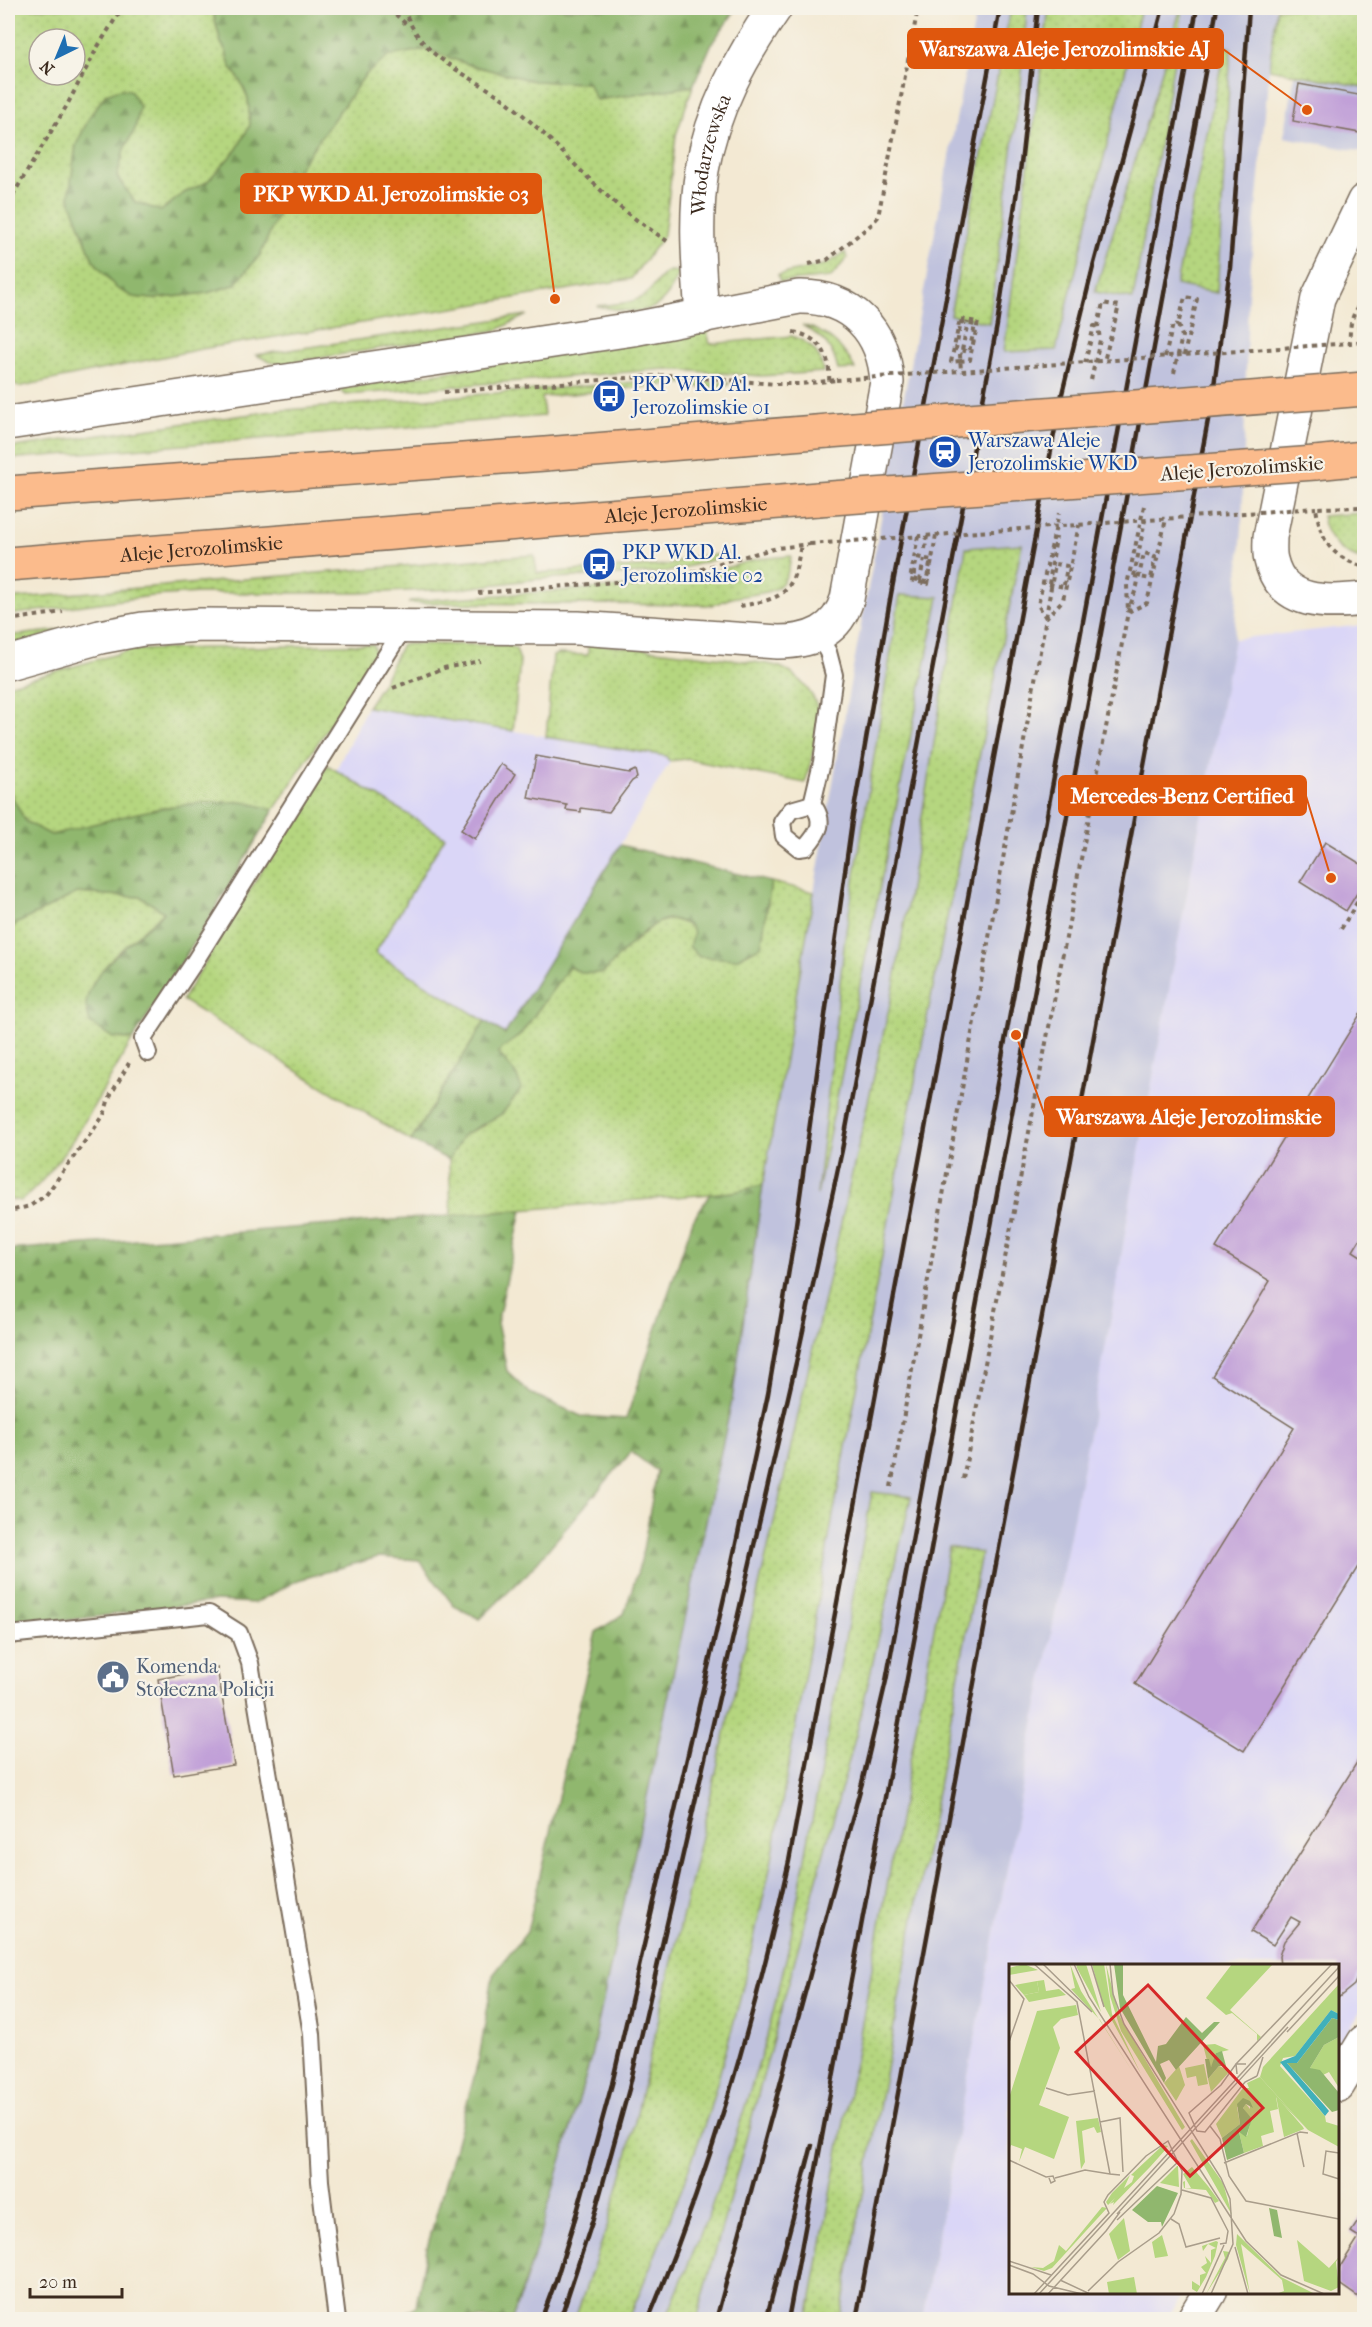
<svg xmlns="http://www.w3.org/2000/svg" width="1372" height="2327" viewBox="0 0 1372 2327" font-family="'IM FELL French Canon',serif">
	<defs>
		<pattern id="grass-dots" width="8" height="8" patternUnits="userSpaceOnUse" patternTransform="scale(1.5)"><rect width="8" height="8" fill="#b5d67f"/><path d="M2 2h.1M6 6h.1" fill="none" stroke="#9db86d" stroke-width="1.8" stroke-linecap="round"/></pattern>
		<pattern id="forest-firs" width="22" height="20" patternUnits="userSpaceOnUse" patternTransform="scale(1.5)"><rect width="22" height="20" fill="#90b76e"/><path d="M5 1l3.5 6h-7zM16 11l3.5 6h-7z" fill="#77955a"/></pattern>
		<pattern id="garden-furrows" width="10" height="10" patternUnits="userSpaceOnUse" patternTransform="scale(1.5)"><rect width="10" height="10" fill="#b5d67f"/><path d="M-1 1l2-2M0 10L10 0M9 11l2-2" fill="none" stroke="#9db86d"/></pattern>
	</defs>
	<rect width="100%" height="100%" fill="#f7f3e8"/>
	<filter id="ink" filterUnits="userSpaceOnUse"><feTurbulence type="fractalNoise" baseFrequency=".0167" numOctaves="2"/><feDisplacementMap in="SourceGraphic" scale="12" xChannelSelector="R" yChannelSelector="G"/><feConvolveMatrix kernelMatrix="1 2 1 2 8 2 1 2 1" color-interpolation-filters="sRGB"/></filter>
	<filter id="wash" filterUnits="userSpaceOnUse"><feTurbulence type="fractalNoise" baseFrequency=".008" numOctaves="4" result="noise"/><feDisplacementMap in="SourceGraphic" scale="24" xChannelSelector="R" yChannelSelector="G"/><feGaussianBlur stdDeviation="1.35" result="paint"/><feColorMatrix in="noise" values="0 0 0 0 0 0 0 0 0 0 0 0 0 0 0 0 0 1.4 0 .05"/><feComposite in="paint" operator="in"/></filter>
	<g filter="url(#wash)">
		<rect width="100%" height="100%" fill="#f3e9d3"/>
		<g fill="#dad6f7">
			<path d="M1364 625V2005L1338 2048V1966H1010V2292L1184 2293 1167 2319 922 2320 1111 1317 1132 1190 1234 639Z"/>
			<path d="M367 707 666 756 670 762 505 1035 374 953 445 838 336 770Z"/>
		</g>
		<g fill="#c0c2dd">
			<path d="M977 8H1277L1269 69 1248 295 1242 528 1234 639 1132 1190 1111 1317 922 2319H840L981 1553 949 1547 811 2319 512 2320 533 2259 590 2061 732 1400 763 1185 851 679Z"/>
			<path d="M1295 75 1364 87V152L1284 137Z"/>
		</g>
		<g fill="url(#grass-dots)" stroke="#78804e" stroke-width="1.5" fill-rule="evenodd">
			<path d="M8 8H217L214 17 221 43 226 51 230 66 240 80 248 98 250 125 237 149 206 183 184 193 161 211 135 202 117 177 124 149 135 129 69 197 93 260 133 297 153 299 207 293 234 285 260 255 297 170 365 75 389 56 426 49 470 65 534 81 588 83 597 100 693 86 676 135 664 235 631 279 201 349 18 387 8 376ZM39 39H75V75H39Z"/>
			<path d="M1011 8H1027L1021 84 989 323 950 315Z"/>
			<path d="M1049 8H1141L1056 350 1004 352Z"/>
			<path d="M1181 8H1183L1133 299 1095 292Z"/>
			<path d="M1277 8H1364V87L1269 69Z"/>
			<path d="M1225 46 1231 48 1217 293 1176 285Z"/>
			<path d="M845 252 847 258 831 277 780 282 778 275 827 264Z"/>
			<path d="M670 271 679 272C662 319 639 314 597 306 612 304 633 304 645 295 655 288 658 275 670 271Z"/>
			<path d="M1364 307V331L1356 332 1359 316Z"/>
			<path d="M527 315 497 330 280 364 270 362 256 355Z"/>
			<path d="M802 325C825 330 845 348 855 369L838 370C832 345 824 338 802 325Z"/>
			<path d="M707 331 710 344 792 336C810 343 821 352 823 372L761 376 666 369 345 395 338 389Z"/>
			<path d="M674 379 729 383 728 385 702 388 683 383 542 397 544 416 8 459V448L273 411Z"/>
			<path d="M1364 513V560H1363C1340 553 1326 540 1322 516Z"/>
			<path d="M1022 544 930 1002 834 1510 771 1864 739 2003 709 2112 682 2188 629 2319H575L608 2224 626 2160 779 1500 894 986 966 548Z"/>
			<path d="M728 554 727 556 668 572 537 579 458 589 359 593H199L152 596 8 615V599L534 555 537 573 669 565 691 557Z"/>
			<path d="M791 556C787 596 768 591 737 597 729 598 721 602 714 605L409 603 411 601 675 583 756 559Z"/>
			<path d="M900 595 939 597 817 1195 845 937Z"/>
			<path d="M373 644 375 652 368 666 274 810 241 802 154 810 51 835 26 822 8 789V685L131 650Z"/>
			<path d="M402 644 508 645 516 649 520 661 513 731 367 707 382 684Z"/>
			<path d="M588 644C636 647 683 653 730 659 746 662 765 662 780 667 795 673 812 691 817 706 822 723 810 766 805 783L686 759 669 761 666 756 546 737 553 656 558 654 588 655Z"/>
			<path d="M327 765 445 837 375 953 485 1021 411 1141 182 1000Z"/>
			<path d="M771 882 814 892 763 1185 734 1192 451 1216 449 1160 463 1135 485 1125 505 1063 498 1052 520 1035 569 967 583 973 634 942 656 923 671 919 689 925 694 933 736 959 761 946Z"/>
			<path d="M77 893 141 897 164 912 112 958 113 1038 133 1039C103 1088 65 1166 21 1201L8 1199V928Z"/>
			<path d="M872 1492 911 1497 856 1735 697 2319H666L711 2208 739 2126 767 2036 788 1951Z"/>
			<path d="M949 1547 981 1553 840 2319H808Z"/>
		</g>
		<g fill="url(#forest-firs)" stroke="#667046" stroke-width="1.5">
			<path d="M217 8H737L712 43 693 86 596 100 588 83 534 81 470 65 426 49 389 56 365 75 298 169 260 255 234 285 207 293 153 299 133 297 116 288 93 260 69 197 76 145 90 116 106 94 120 89 130 90 140 107 135 129 124 149 117 177 135 202 161 211 184 193 207 182 237 149 250 125 248 98 240 80 230 66 226 51 221 43 214 16Z"/>
			<path d="M8 789 26 822 51 835C111 820 175 799 238 802 250 802 263 807 274 810L201 932 133 1039 113 1038 90 1023C89 1017 86 1010 86 1004 90 968 140 936 164 912L141 897 77 893 8 928Z"/>
			<path d="M620 845 771 882 761 946 736 959 699 957 689 946 694 933 689 925C684 923 676 919 670 919 650 919 617 959 603 973H583L569 967 520 1035 498 1052 517 1076 521 1089 502 1114 463 1135 449 1160 411 1141 485 1021 505 1034Z"/>
			<path d="M763 1185 732 1400 590 2061 533 2259 512 2319H397L416 2306 427 2248 479 2059 493 1975 527 1932 596 1632 624 1614 641 1561 657 1471 631 1452 527 1574 480 1619 454 1606 419 1560 378 1557 298 1580 255 1603 216 1601 8 1628V1250L522 1210 497 1323 507 1371 530 1393 581 1416 626 1419 693 1220 710 1194 734 1192Z"/>
		</g>
		<path fill="url(#garden-furrows)" stroke="#78804e" stroke-width="1.5" d="M60 630V631L8 647V636Z"/>
		<g id="blocks">
			<g fill="#c1a0d8">
				<path d="M1299 84 1364 96 1360 133 1293 121Z"/>
				<path d="M536 756 629 773 635 770 637 778 632 781 609 812 581 808V812L566 810 567 805 528 798Z"/>
				<path d="M501 764 515 774 475 839 461 830Z"/>
				<path d="M1325 842 1364 866V882L1346 911 1300 882Z"/>
				<path d="M1364 1008V1233L1353 1251 1364 1258V1557L1244 1751 1135 1684 1294 1428 1212 1376 1270 1281 1216 1248Z"/>
				<path d="M217 1668 234 1765 174 1775 158 1679Z"/>
				<path d="M1364 1751V1962L1354 1985 1338 1998V1966H1280L1279 1956 1284 1941 1300 1922 1291 1917 1273 1945 1251 1932Z"/>
				<path d="M1361 2217 1364 2219V2301L1338 2283V2270L1359 2237 1351 2232Z"/>
			</g>
		</g>
	</g>
	<g filter="url(#ink)">
		<use href="#blocks" fill-opacity="0" stroke="#7b6d5d" stroke-width="1.5"/>
		<g fill="none" stroke-linecap="round" stroke-linejoin="round">
			<defs>
				<g id="service">
					<path d="M812 804 822 762 834 675 828 652 818 636"/>
					<path d="M812 804C826 822 819 832 806 847L799 848 784 836 782 822 791 810Z"/>
					<path d="M148 1053 143 1039 195 961 404 627"/>
					<path d="M8 1635 209 1614 239 1633 250 1663 312 2034 320 2181 337 2320"/>
				</g>
				<g id="minor">
					<path d="M1364 201 1318 298 1270 537C1270 544 1269 553 1271 560 1282 606 1328 603 1364 599"/>
					<path id="s1" d="M702 317C699 268 694 218 702 170 712 110 741 57 775 8"/>
					<path d="M8 423 633 329 799 297C851 296 884 331 887 382L847 599C837 632 810 642 778 642L578 628 201 625 143 629 100 637 8 663"/>
					<path d="M1338 2085 1364 2042"/>
					<path d="M1193 2320 1210 2292"/>
				</g>
				<g id="primary">
					<path d="M1328 392 1364 389"/>
					<path d="M1315 463 1364 458"/>
					<path d="M8 493 545 454 828 431"/>
					<path id="s2" d="M8 564 818 499"/>
				</g>
			</defs>
			<use href="#service" stroke="#7b6d5d" stroke-width="20"/>
			<use href="#minor" stroke="#7b6d5d" stroke-width="36"/>
			<use href="#primary" stroke="#7b6d5d" stroke-width="36"/>
			<g stroke="#7b6d5d" stroke-width="4" stroke-dasharray="4.5 4.5" stroke-linecap="butt">
				<path d="M389 8 408 26"/>
				<path d="M404 8C422 65 476 74 516 109 551 138 581 173 615 203 631 217 650 229 667 241"/>
				<path d="M8 203 66 107 97 48 122 8"/>
				<path d="M809 264 827 260 872 224 878 217 918 8"/>
				<path d="M1364 299C1352 312 1349 325 1350 343L1364 341"/>
				<path d="M961 322 975 325 969 352 956 349Z"/>
				<path d="M793 332C820 337 831 355 829 381"/>
				<path d="M962 350 968 322"/>
				<path d="M960 354 962 355"/>
				<path d="M1165 357 1173 324 1178 325"/>
				<path d="M960 361 951 362 960 319 978 322 971 353"/>
				<path d="M1085 363 1094 326H1098"/>
				<path d="M1174 373 1182 336 1178 325 1185 297 1197 299 1184 355"/>
				<path d="M1091 380 1100 340 1098 326 1103 303 1119 306 1104 361"/>
				<path d="M444 392 667 375 776 384H801L836 380"/>
				<path d="M1144 506 1127 585 1128 612 1147 603 1166 519"/>
				<path d="M918 536 910 580 928 584 936 535"/>
				<path d="M917 557 931 560 926 582 913 579Z"/>
				<path d="M1361 566C1329 555 1321 540 1316 508L1364 507"/>
				<path d="M1134 576 1145 520"/>
				<path d="M920 581 924 558"/>
				<path d="M1049 584 1056 537"/>
				<path d="M478 593 678 577 726 561 777 548 810 544"/>
				<path d="M740 606C788 598 793 592 801 544"/>
				<path d="M1046 617 1055 564 1067 566 1064 585"/>
				<path d="M1046 618 1038 605 1059 513"/>
				<path d="M8 620 63 612"/>
				<path d="M393 688 444 668 480 661"/>
				<path d="M1341 929 1364 891"/>
				<path d="M14 1210 30 1206 46 1195 104 1115 109 1098 129 1063"/>
				<path d="M963 1479 1128 612 1137 586 1144 553 1155 556 1151 579"/>
				<path d="M891 1487 1046 618 1063 600 1079 525"/>
			</g>
			<use href="#service" stroke="#fff" stroke-width="16"/>
			<use href="#minor" stroke="#fff" stroke-width="33"/>
			<use href="#primary" stroke="#fbbb8c" stroke-width="33"/>
			<g stroke="#3b2a1e" stroke-width="4.5">
				<path d="M541 2320 556 2280 577 2212 612 2084 729 1576 768 1394 793 1246 852 821 891 594 1000 8"/>
				<path d="M560 2320 593 2219 629 2089 798 1354 842 1150 997 325 1021 164 1038 8"/>
				<path d="M648 2320C711 2170 754 2019 789 1861L1060 402 1093 267 1163 8"/>
				<path d="M716 2320 862 1783 886 1681 1197 8"/>
				<path d="M766 2320 812 2145"/>
				<path d="M788 2320 1217 8"/>
				<path d="M856 2320 1213 393 1230 268 1249 8"/>
			</g>
			<defs>
				<g id="primary-bridge">
					<path d="M828 431 1328 392"/>
					<path d="M818 499 1315 463"/>
				</g>
			</defs>
			<use href="#primary-bridge" stroke="#7b6d5d" stroke-width="36" stroke-linecap="butt"/>
			<g stroke="#7b6d5d" stroke-width="4" stroke-dasharray="4.5 4.5" stroke-linecap="butt">
				<path d="M960 354 961 372"/>
				<path d="M960 361 970 360 971 353"/>
				<path d="M836 380 1350 343"/>
				<path d="M810 544 1316 508"/>
				<path d="M925 549 927 536"/>
				<path d="M1134 576 1151 579"/>
				<path d="M1049 584 1064 587"/>
			</g>
			<use href="#primary-bridge" stroke="#fbbb8c" stroke-width="33"/>
		</g>
	</g>
	<defs>
		<symbol id="bus-disc" viewBox="-11 -11 22 22"><circle r="9.5" fill="#1a4fb4" stroke="#f7f3e8"/><path d="M-5-6H5V4H4V6H2V4H-2V6H-4V4H-5ZM-3.5-4V0h7V-4ZM-3.5 1.2v1.5H-2V1.2ZM2 1.2v1.5H3.5V1.2Z" fill="#fff"/></symbol>
		<symbol id="station-disc" viewBox="-11 -11 22 22"><circle r="9.5" fill="#1a4fb4" stroke="#f7f3e8"/><path d="M-3-6H3Q5-6 5-4V2Q5 4 3 4L4.5 6H3L1.5 4h-3L-3 6H-4.5L-3 4Q-5 4-5 2V-4Q-5-6-3-6ZM-3.5-4v3h7v-3ZM-3.5 1v1.5H-2V1ZM2 1v1.5H3.5V1Z" fill="#fff"/></symbol>
		<symbol id="civic-disc" viewBox="-11 -11 22 22"><circle r="9.5" fill="#5c6f8a" stroke="#f7f3e8"/><path d="M-.6-6.5H3V-4.5H.6V-3L4-1V1h2V6H-6V1h2V-1L-.6-3ZM-1.2 2.5V6h2.4V2.5Z" fill="#fff"/></symbol>
	</defs>
	<g fill-rule="evenodd">
		<use href="#bus-disc" x="590" y="377" width="38" height="38"/>
		<use href="#station-disc" x="926" y="433" width="38" height="38"/>
		<use href="#bus-disc" x="580" y="545" width="38" height="38"/>
		<use href="#civic-disc" x="94" y="1658" width="38" height="38"/>
	</g>
	<g text-anchor="middle" stroke-width="4.5" stroke-linejoin="round" paint-order="stroke">
		<g font-size="20" fill="#3b2a1e" stroke="#f7f3e8">
			<text dy="7" stroke="none"><textPath href="#s1" startOffset="164">Włodarzewska</textPath></text>
			<text transform="translate(1242 468) rotate(-4)" y="7">Aleje Jerozolimskie</text>
			<text dy="7" stroke="none"><textPath href="#s2" startOffset="680">Aleje Jerozolimskie</textPath></text>
			<text dy="7" stroke="none"><textPath href="#s2" startOffset="194">Aleje Jerozolimskie</textPath></text>
		</g>
		<g font-size="20" fill="#164399" stroke="#f7f3e8" text-anchor="start">
			<text x="632" y="391">PKP WKD Al.<tspan x="632" dy="23">Jerozolimskie 01</tspan></text>
			<text x="968" y="447">Warszawa Aleje<tspan x="968" dy="23">Jerozolimskie WKD</tspan></text>
			<text x="622" y="559">PKP WKD Al.<tspan x="622" dy="23">Jerozolimskie 02</tspan></text>
		</g>
		<g font-size="20" fill="#4e5e75" stroke="#f7f3e8" text-anchor="start">
			<text x="136" y="1673">Komenda<tspan x="136" dy="23">Stołeczna Policji</tspan></text>
		</g>
	</g>
	<g transform="translate(1009 1964)">
		<rect width="330" height="330" fill="#f3e9d3"/>
		<path d="M15 0 29 6 0 11V4ZM61 0 72 27 125 110 91 56 62 25 66 24ZM67 0H77L92 48 68 4ZM83 0H95L103 50 132 110 93 38ZM97 0 110 51 176 163 173 166 112 67 101 32ZM223 0H264L221 46 252 73 248 77V70L223 49 217 51 197 34ZM35 16 37 27 50 25 57 31 20 38 15 31 30 28 28 17ZM67 41 69 51 52 55 44 63 51 84 30 141 60 153 45 195 16 183 10 198 13 185 2 181 0 186V134L28 47ZM330 73V124L320 108 314 111 301 104 315 81ZM206 80 220 86 207 89 206 100 200 104 194 81ZM195 100 199 120 189 122 187 112 178 114 176 104ZM170 102 176 121 167 137 155 119ZM210 102 221 107 202 128 199 115ZM251 113 299 166 267 133 269 145 261 147 265 168 252 172 254 182 235 189 230 168 238 172 242 156 234 144 237 140 241 145V137L228 143 231 160 213 174 207 160 234 124H240L238 119ZM89 154 92 168 88 169 85 163 73 167 76 198 72 205 67 157ZM183 175 214 219 223 251 181 177ZM154 181 159 182 155 186 158 184 141 203 104 241 105 238 101 240 106 234 99 241 97 238 103 229 121 211 115 224 123 218 125 212 122 211ZM169 202 170 223 151 219 168 202ZM183 203 199 222 210 237 206 239 197 226 175 224 174 218 176 217V224H182L174 210ZM93 243 98 244 43 304 35 307 22 303 34 304 45 297 50 281 57 287ZM115 254 121 287 109 296 100 270ZM228 270 272 313 306 330H267L275 327 273 316 232 280 241 330 227 281ZM153 271 159 292 146 294 143 278ZM288 276 320 304 330 293 327 298 330 323 322 327 295 317ZM207 277 209 278 206 292 197 313 188 328 183 325V317L191 322V311L197 309 192 303 198 299 196 292 202 299V286L207 284 199 280 194 287 193 282ZM214 287 221 288 219 295 197 330 216 294ZM125 313 128 330H100L98 318Z" fill="#b5d67f"/>
		<path d="M105 0H114V31L147 98 149 82 157 80 177 53 193 69 205 58H211L167 106 160 96 151 100 157 114 155 119 111 44ZM323 54 330 56V73L315 81 301 104 311 106 330 129V146L323 148 278 99H288ZM213 87 217 102H210L199 115 196 95H200L202 103 207 89ZM234 134 241 137 244 144 237 140 234 144 243 155 237 173 230 168 235 189 218 196 213 174 231 160 228 140ZM148 222 169 229 153 263 152 258H139L123 246ZM260 244 268 246 273 274 265 272Z" fill="#90b76e"/>
		<path d="M267 132 294 163 295 165 275 173Z" fill="#b5d67f"/>
		<path d="M28 17 30 28 15 31 6 21ZM330 20V50L322 46 286 92 274 94 271 102 316 152 317 158 330 162V183L299 166 251 113 254 103Z" fill="#b5d67f"/>
		<path d="M322 46 330 50V56L323 54 288 99H278L315 141 320 147 316 152 271 98 286 92Z" fill="#40b0ba"/>
		<path fill="none" stroke="#a99d8b" stroke-width="1.5" d="M25 0 68 38 101 210 111 211M34 0 83 48M65 0 80 33 237 277 272 311 315 330M82 0 95 43M101 0 104 30 115 60 212 214 221 235 224 280 202 330M0 16 15 35 0 78M278 68 330 12M228 110 227 100H237M248 112 236 118 196 168 188 167 180 149 212 121 227 100 323 0M248 112 254 93M37 124 59 131 86 127M91 158 111 154 114 208M201 162 211 175 220 212 237 237 330 255M288 169 295 203M330 189 317 187 314 210 330 215M0 196 37 213 44 212 46 217 42 219 40 214M215 199 291 168 299 169M46 214 76 206 101 210M173 226 202 234 219 267 217 279 211 280M108 250 279 63M162 255 170 260 177 283 211 274M108 256 170 197M97 267 111 248M226 283 239 330M0 297 42 311M0 301 24 310 40 322 73 330M51 316 81 330M25 330 100 249 95 238 99 231 137 192 159 177 173 207 172 230 165 250 150 269 109 298 79 327M30 330 330 3M39 330 97 267M193 330 215 281"/>
		<path fill="#d62828" fill-opacity="0.15" stroke="#d62828" stroke-width="3" d="M139 21 254 144 181 212 67 88Z"/>
		<rect width="330" height="330" fill="none" stroke="#3b2a1e" stroke-width="3"/>
	</g>
	<path fill="none" stroke="#df570d" stroke-width="2" d="M1307 110L1223 49M555 299L541 194M1331 878L1306 796M1016 1035L1045 1116"/>
	<g fill="#df570d" stroke="#f7f3e8" stroke-width="2">
		<circle cx="1307" cy="110" r="6"/>
		<circle cx="555" cy="299" r="6"/>
		<circle cx="1331" cy="878" r="6"/>
		<circle cx="1016" cy="1035" r="6"/>
	</g>
	<g fill="#df570d" stroke="#df570d" stroke-width="2">
		<rect x="908" y="29" width="315" height="39" rx="6"/>
		<rect x="241" y="174" width="300" height="39" rx="6"/>
		<rect x="1059" y="776" width="247" height="39" rx="6"/>
		<rect x="1045" y="1097" width="289" height="39" rx="6"/>
	</g>
	<g font-size="21" text-anchor="middle" font-weight="bold" fill="#fff">
		<text x="1065" y="56">Warszawa Aleje Jerozolimskie AJ</text>
		<text x="391" y="201">PKP WKD Al. Jerozolimskie 03</text>
		<text x="1182" y="803">Mercedes-Benz Certified</text>
		<text x="1189" y="1124">Warszawa Aleje Jerozolimskie</text>
	</g>
	<rect width="1372" height="2327" fill="none" stroke="#f7f3e8" stroke-width="30"/>
	<g transform="translate(57 57) rotate(223)"><circle r="28" fill="#f7f3e8" stroke="#aca397" stroke-width="1.5"/>
	<path d="M0-4.5L10 22L0 15L-10 22Z" fill="#1f6fb2"/>
	<text y="-9" font-size="16" font-weight="bold" text-anchor="middle" fill="#3b2a1e">N</text>
	</g>
	<path d="M30 2288v9h92v-9" fill="none" stroke="#3b2a1e" stroke-width="3"/>
	<text x="39" y="2288" font-size="18" fill="#3b2a1e" stroke="#f7f3e8" stroke-width="4.5" paint-order="stroke">20 m</text>
</svg>
